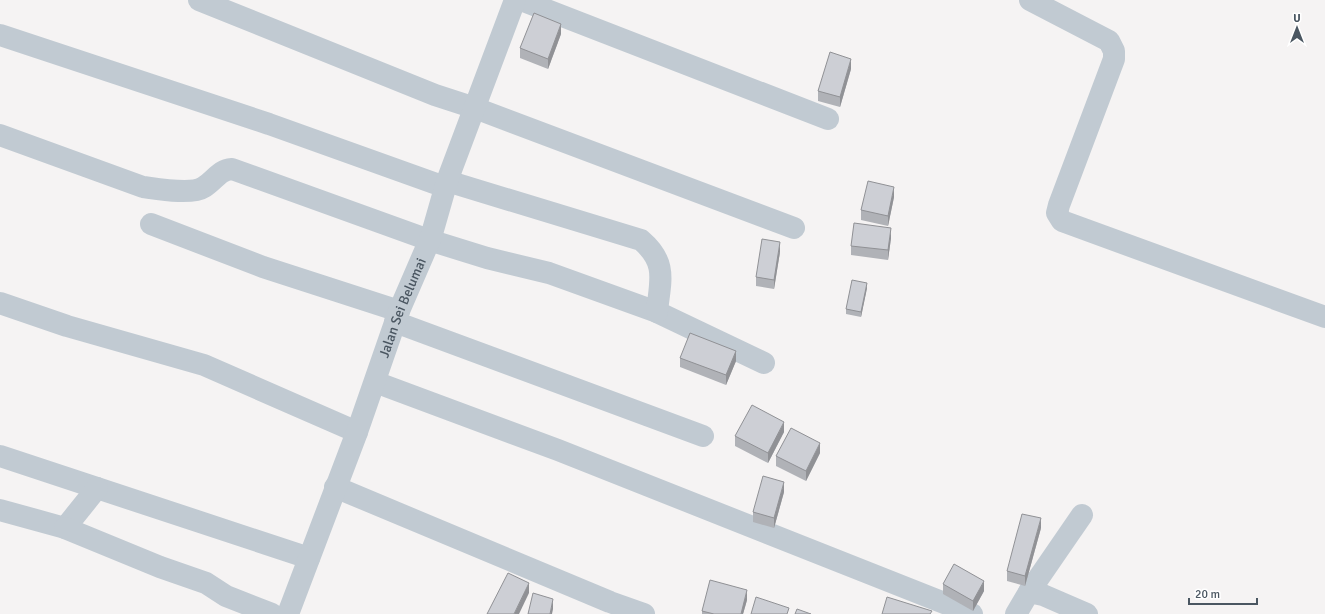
<svg xmlns="http://www.w3.org/2000/svg" width="1325" height="614" viewBox="0 0 1325 614" font-family="Signika,sans-serif">
	<rect width="100%" height="100%" fill="#f5f3f3"/>
	<g fill="none" stroke-linecap="round" stroke-linejoin="round">
		<g stroke="#c1cad2" stroke-width="22">
			<path d="M199 0 435 95 475 108 794 228"/>
			<path d="M521 0 828 119"/>
			<path d="M1030 0 1109 41 1114 51V59L1059 205 1057 213 1062 221 1325 317"/>
			<path d="M0 35 269 124 445 187"/>
			<path d="M0 135 143 187C158 189 192 195 204 187 215 180 219 170 232 169L429 240 487 258 549 273 657 312 764 363"/>
			<path d="M447 181 641 240C668 263 660 281 657 312"/>
			<path d="M151 224 263 267 399 311"/>
			<path d="M0 303 67 326 204 365 357 432"/>
			<path d="M395 322 703 436"/>
			<path d="M375 382 558 450 972 614"/>
			<path d="M0 456 309 558"/>
			<path d="M335 487 610 602 644 614"/>
			<path d="M0 510 65 528 97 488"/>
			<path d="M65 528 160 567 206 583 226 596 272 614"/>
			<path d="M1029 592 1082 515"/>
			<path id="s1" d="M288 614 357 432 399 311 431 237 447 181 515 0"/>
			<path d="M1016 614 1029 592 1043 595 1087 614"/>
		</g>
	</g>
	<g fill="#b0b2b7">
		<path d="M561 34 548 69 520 58V48Z"/>
		<path d="M851 69 840 107 818 101V91Z"/>
		<path d="M894 197 888 226 861 220V210Z"/>
		<path d="M891 238 888 260 851 255V246Z"/>
		<path d="M780 252 774 289 756 286V277Z"/>
		<path d="M867 288 861 317 846 314V309Z"/>
		<path d="M680 358 736 361 726 385 680 367Z"/>
		<path d="M784 432 768 463 735 446V436Z"/>
		<path d="M820 453 806 481 776 466V456Z"/>
		<path d="M784 492 774 528 753 522V512Z"/>
		<path d="M1041 528 1025 586 1007 581V571Z"/>
		<path d="M943 584 984 591 973 611 943 594Z"/>
		<path d="M747 600 743 614H702V611Z"/>
	</g>
	<g fill="#909195">
		<path d="M561 24V34L548 69V59Z"/>
		<path d="M851 59V69L840 107V97Z"/>
		<path d="M894 187V197L888 226V216Z"/>
		<path d="M891 228V238L888 260V250Z"/>
		<path d="M780 242V252L774 289V280Z"/>
		<path d="M867 283V288L861 317V312Z"/>
		<path d="M736 351V361L726 385V375Z"/>
		<path d="M784 422V432L768 463V453Z"/>
		<path d="M820 443V453L806 481V471Z"/>
		<path d="M784 482V492L774 528V518Z"/>
		<path d="M1041 518V528L1025 586V576Z"/>
		<path d="M984 581V591L973 611V601Z"/>
		<path d="M529 583V593L519 614H514Z"/>
		<path d="M747 590V600L743 614H741Z"/>
		<path d="M553 599V609L552 614H550Z"/>
	</g>
	<g fill="#cdcfd5" stroke="#909195">
		<path d="M534 13 561 24 548 59 520 48Z"/>
		<path d="M830 52 851 59 840 97 818 91Z"/>
		<path d="M868 181 894 187 888 216 861 210Z"/>
		<path d="M854 223 891 228 888 250 851 246Z"/>
		<path d="M762 239 780 242 774 280 756 277Z"/>
		<path d="M852 280 867 283 861 312 846 309Z"/>
		<path d="M690 333 736 351 726 375 680 358Z"/>
		<path d="M752 405 784 422 768 453 735 436Z"/>
		<path d="M791 428 820 443 806 471 776 456Z"/>
		<path d="M763 476 784 482 774 518 753 512Z"/>
		<path d="M1022 514 1041 518 1025 576 1007 571Z"/>
		<path d="M954 564 984 581 973 601 943 584Z"/>
		<path d="M508 573 529 583 514 614H487Z"/>
		<path d="M710 580 747 590 741 614H714L702 611Z"/>
		<path d="M533 593 553 599 550 614H528Z"/>
		<path d="M756 597 789 608 787 614H751Z"/>
		<path d="M887 597 932 611 930 614H882Z"/>
		<path d="M797 609 811 614H795Z"/>
	</g>
	<g text-anchor="middle" stroke-width="3" stroke-linejoin="round" paint-order="stroke">
		<g font-size="14" fill="#4a5661" stroke="#fff">
			<text dy="5" stroke="none"><textPath href="#s1" startOffset="327">Jalan Sei Belumai</textPath></text>
		</g>
	</g>
	<g transform="translate(1297 28)" stroke="#ffffff" stroke-width="3" paint-order="stroke">
	<path d="M0-3L7 15L0 10L-7 15Z" fill="#4a5661"/>
	<text y="-6" font-size="11" font-weight="bold" text-anchor="middle" fill="#4a5661">U</text>
	</g>
	<path d="M1189 598v6h68v-6" fill="none" stroke="#4a5661" stroke-width="2"/>
	<text x="1195" y="598" font-size="12" fill="#4a5661" stroke="#ffffff" stroke-width="3" paint-order="stroke">20 m</text>
</svg>
